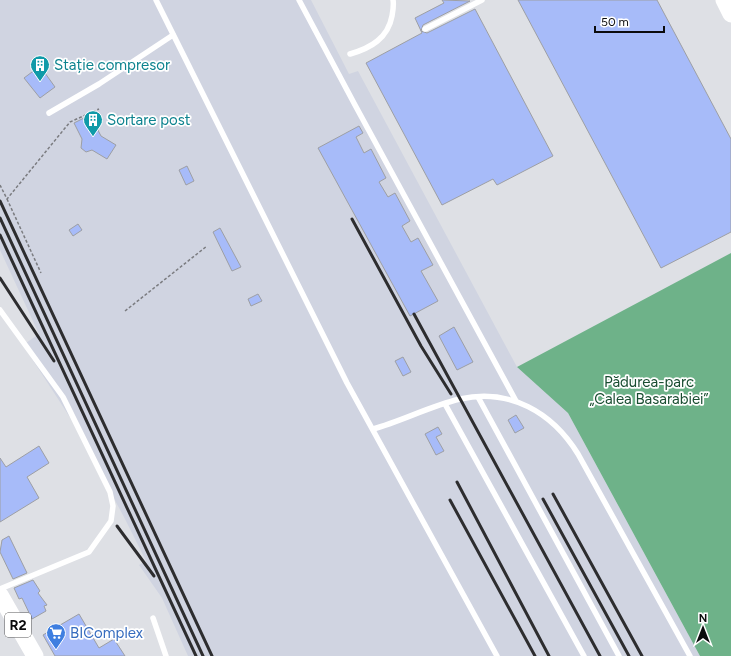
<svg xmlns="http://www.w3.org/2000/svg" width="731" height="656" viewBox="0 0 731 656" font-family="Figtree,sans-serif">
	<rect width="100%" height="100%" fill="#dee0e5"/>
	<path fill="#d0d4e1" d="M0 0H311L349 74 358 71 517 367 568 413 700 656H188L162 598 139 565 146 561 125 519 73 422 23 345 39 334 0 250Z"/>
	<path fill="#6eb289" d="M731 253V656H700L568 413 517 367Z"/>
	<g fill="#a7bbf9" stroke="#9d9fa4">
		<path d="M442 0 470 1 423 25 421 31 427 33 475 9 553 156 497 185 493 179 442 205 366 63 422 33 415 18 444 3Z"/>
		<path d="M518 0H657L731 139V232L661 268Z"/>
		<path d="M40 66 55 87 40 98 24 78Z"/>
		<path d="M90 115 101 136 116 145 107 159 92 150 86 152 81 148 82 139 74 123Z"/>
		<path d="M359 126 363 133 356 137 364 153 371 149 386 178 379 182 388 197 395 193 410 221 402 226 411 242 418 238 433 265 421 271 438 301 410 316 318 148Z"/>
		<path d="M187 166 194 181 186 185 179 170Z"/>
		<path d="M78 224 82 230 73 236 69 230Z"/>
		<path d="M220 228 241 267 232 271 213 232Z"/>
		<path d="M258 294 262 301 251 306 248 299Z"/>
		<path d="M454 327 473 362 457 370 439 336Z"/>
		<path d="M403 357 411 372 403 376 395 361Z"/>
		<path d="M516 415 524 428 515 433 508 420Z"/>
		<path d="M438 427 442 434 436 437 444 451 436 455 425 434Z"/>
		<path d="M39 446 49 463 27 477 39 498 0 522V458L6 467Z"/>
		<path d="M9 536 27 573 13 579 0 552 2 540Z"/>
		<path d="M33 580 40 591 38 593 47 605 44 606 46 611 32 619 22 598 19 599 14 588Z"/>
		<path d="M79 614 99 648 114 639 125 656H55L43 635Z"/>
	</g>
	<g fill="none" stroke-linecap="round" stroke-linejoin="round">
		<g stroke="#7b7c80" stroke-width="1.5" stroke-dasharray="3 2" stroke-linecap="butt">
			<path d="M0 185 7 199 70 122 99 109"/>
			<path d="M7 199 41 273"/>
			<path d="M125 311 207 246"/>
		</g>
		<g stroke="#fff" stroke-width="5.5">
			<path d="M156 0 347 383 497 656"/>
			<path d="M299 0 355 105 516 401"/>
			<path d="M425 29 482 0"/>
			<path d="M350 54C371 48 388 38 392 16 393 10 394 5 393 0"/>
			<path d="M49 113 99 84 173 35"/>
			<path d="M0 310 63 397 110 492 113 506 111 521 89 552 0 589"/>
			<path d="M478 397 619 656"/>
			<path d="M445 404 584 656"/>
			<path d="M373 429C402 421 430 406 460 399 510 388 552 412 578 454L690 656"/>
			<path d="M153 618 166 656"/>
		</g>
		<g stroke="#fff" stroke-width="17">
			<path d="M724 0 731 14"/>
			<path d="M0 595 35 656"/>
		</g>
		<g stroke="#2d2d2f" stroke-width="3">
			<path d="M0 201 212 656"/>
			<path d="M0 218 203 656"/>
			<path d="M352 219 421 346 451 394"/>
			<path d="M0 235 196 656"/>
			<path d="M0 278 54 361"/>
			<path d="M414 314 600 656"/>
			<path d="M457 482 549 656"/>
			<path d="M553 494 642 656"/>
			<path d="M543 499 629 656"/>
			<path d="M450 500 535 656"/>
			<path d="M117 526 154 576"/>
		</g>
	</g>
	<defs>
		<symbol id="building-pin" viewBox="-11 -11 22 30"><path d="M0 17L-7.5 6A9.5 9.5 0 1 1 7.5 6Z" fill="#0f9aa8" stroke="#fff"/><path d="M-4-6H4V6H1V3H-1V6H-4ZM-2.5-4.3h1.7v1.8h-1.7ZM.8-4.3h1.7v1.8H.8ZM-2.5-1h1.7V.8h-1.7ZM.8-1h1.7V.8H.8Z" fill="#fff"/></symbol>
		<symbol id="supermarket-pin" viewBox="-11 -11 22 30"><path d="M0 17L-7.5 6A9.5 9.5 0 1 1 7.5 6Z" fill="#3f7fe0" stroke="#fff"/><path d="M-6-5.5h2.5l.6 2H6L4.5 2H-2.5L-4.4-4H-6ZM-1.5 3.2a1.3 1.3 0 1 0 .1 0ZM3 3.2a1.3 1.3 0 1 0 .1 0Z" fill="#fff"/></symbol>
	</defs>
	<g fill-rule="evenodd">
		<use href="#building-pin" x="29" y="54" width="22" height="30"/>
		<use href="#building-pin" x="82" y="109" width="22" height="30"/>
		<use href="#supermarket-pin" x="45" y="622" width="22" height="30"/>
	</g>
	<g text-anchor="middle" stroke-width="3.5" stroke-linejoin="round" paint-order="stroke">
		<rect fill="#fff" stroke="#545456" stroke-width="1" x="5" y="613" width="26" height="24" rx="3"/>
		<g font-size="14" font-weight="bold" fill="#0b0b0d">
			<text x="18" y="630">R2</text>
		</g>
		<g font-size="15" fill="#0d838f" stroke="#fff" text-anchor="start">
			<text x="54" y="70">Stație compresor</text>
			<text x="107" y="125">Sortare post</text>
		</g>
		<g font-size="15" fill="#194d31" stroke="#fff">
			<text x="649" y="387">Pădurea-parc<tspan x="649" dy="17">„Calea Basarabiei”</tspan></text>
		</g>
		<g font-size="15" fill="#366cbe" stroke="#fff" text-anchor="start">
			<text x="70" y="638">BIComplex</text>
		</g>
	</g>
	<g transform="translate(703 628)" stroke="#ffffff" stroke-width="3" paint-order="stroke">
	<path d="M0-3L7 15L0 10L-7 15Z" fill="#0b0b0d"/>
	<text y="-6" font-size="11" font-weight="bold" text-anchor="middle" fill="#0b0b0d">N</text>
	</g>
	<path d="M595 26v6h69v-6" fill="none" stroke="#0b0b0d" stroke-width="2"/>
	<text x="601" y="26" font-size="12" fill="#0b0b0d" stroke="#ffffff" stroke-width="3" paint-order="stroke">50 m</text>
</svg>
